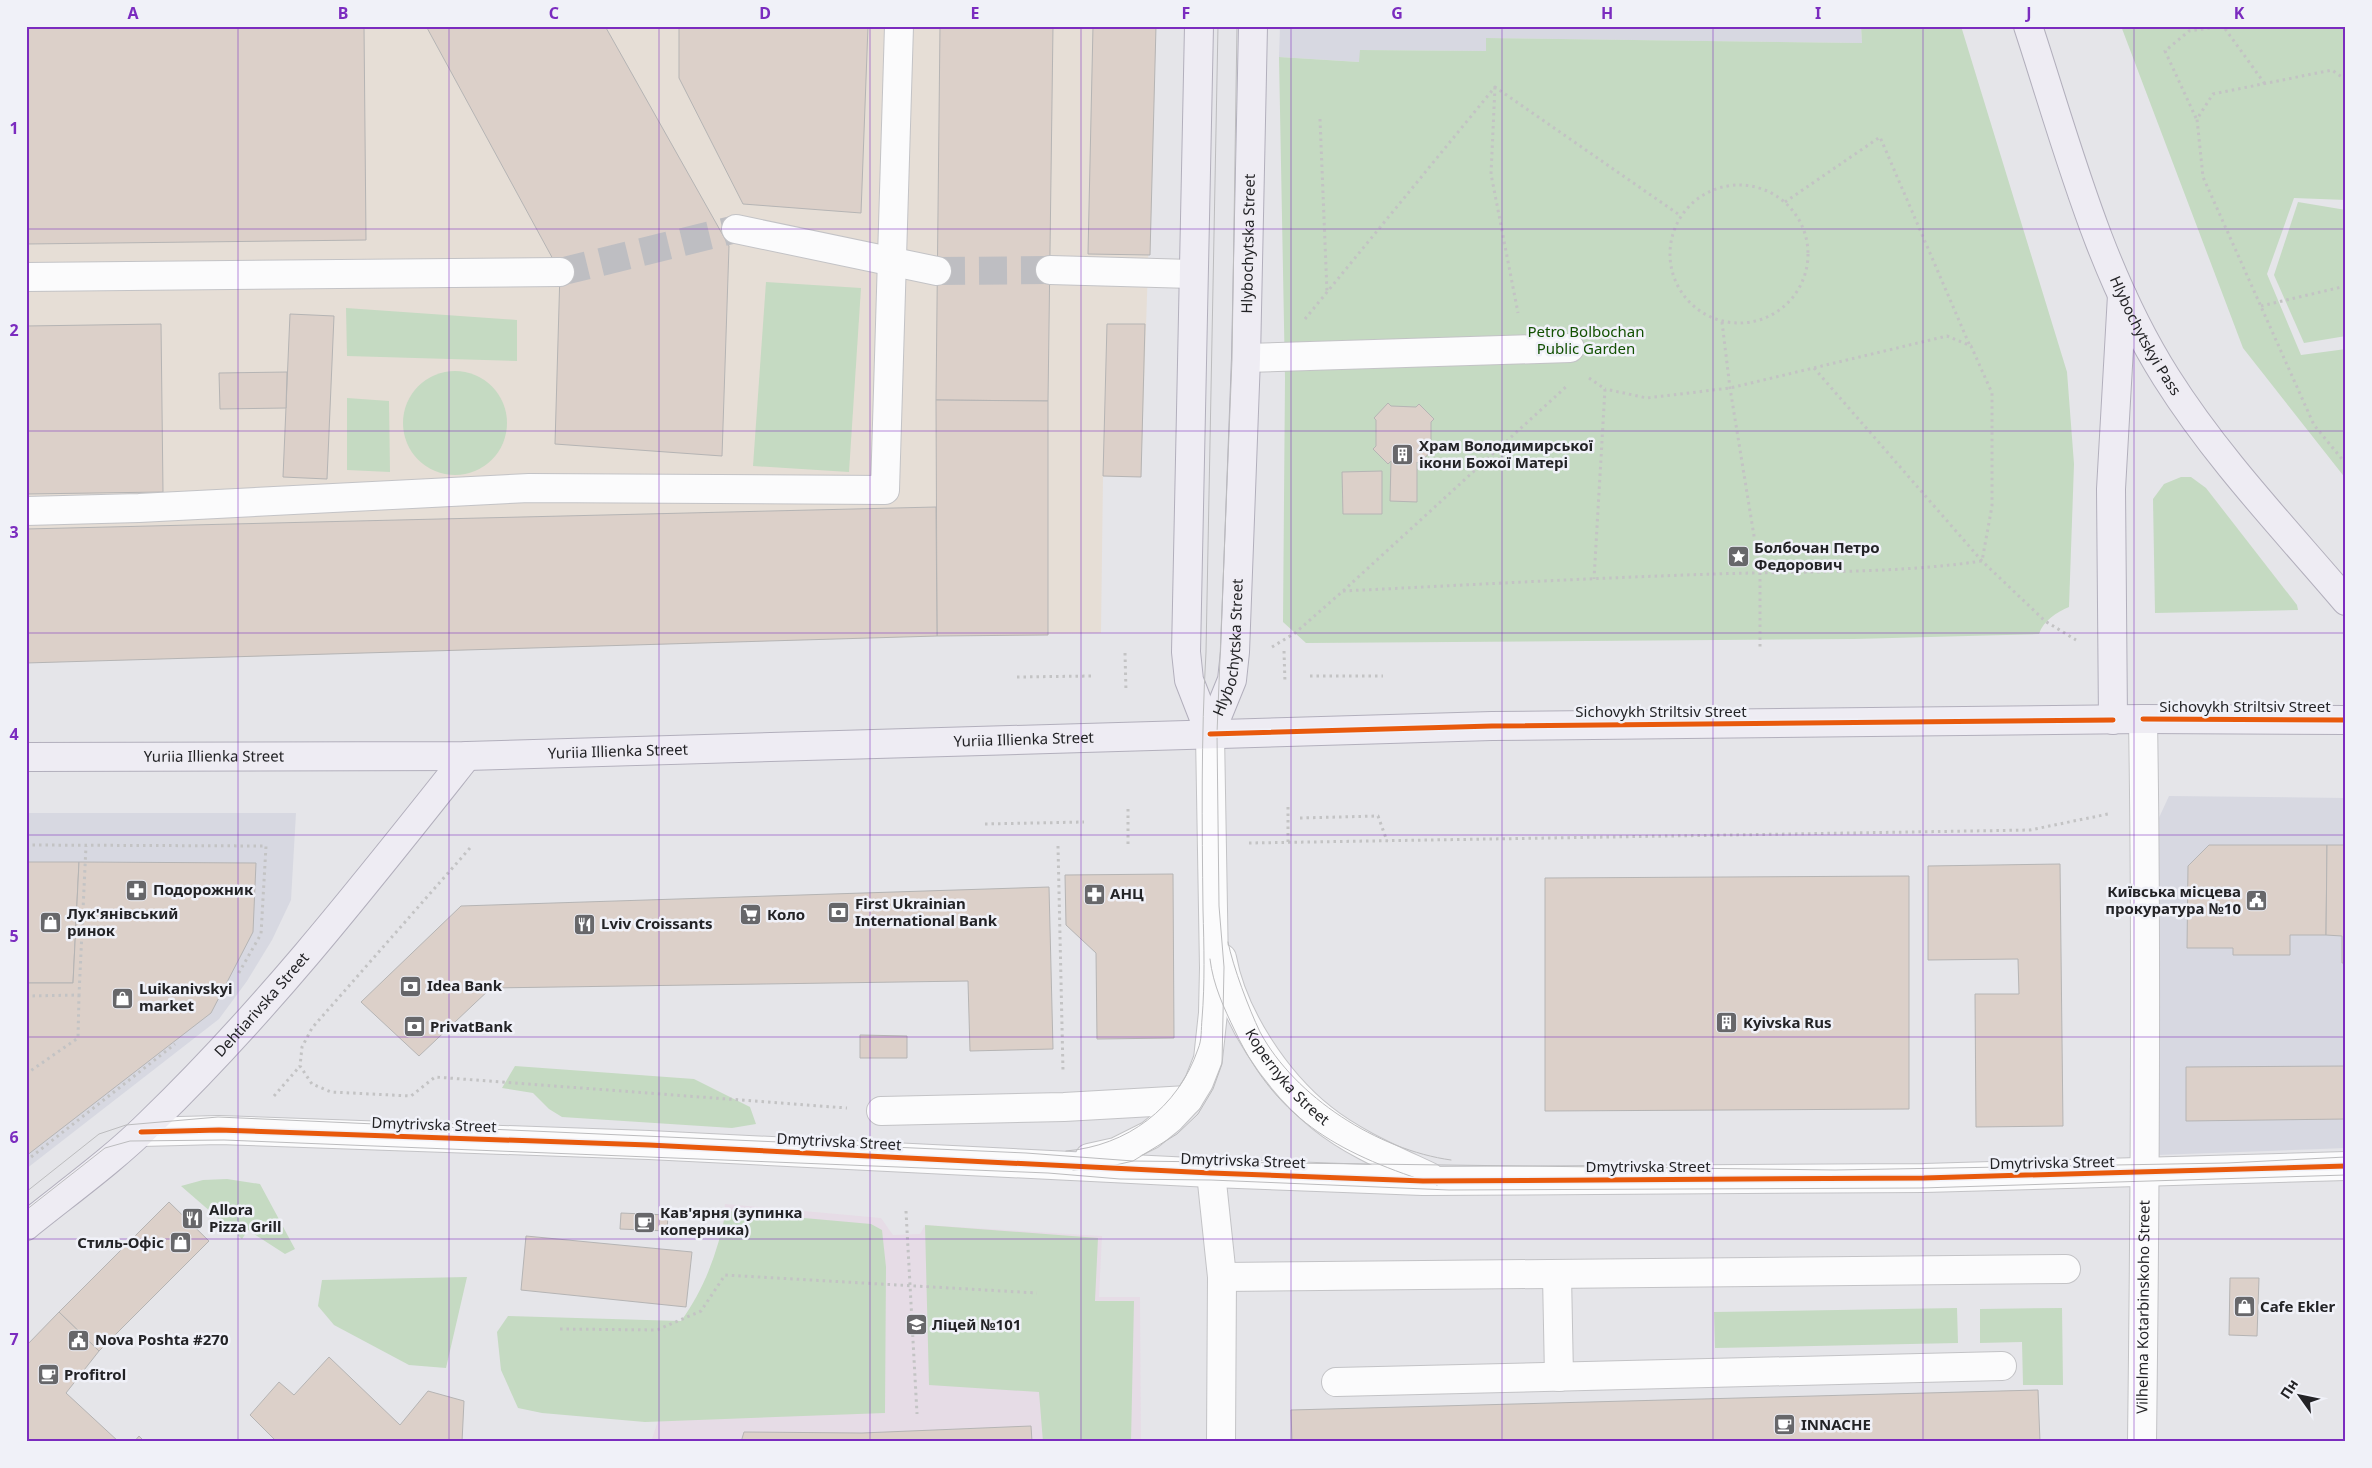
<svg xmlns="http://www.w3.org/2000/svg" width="2372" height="1468" viewBox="0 0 2372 1468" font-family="'Noto Sans',sans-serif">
	<rect width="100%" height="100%" fill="#e5e5e9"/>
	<g fill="#d7d8e1">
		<path d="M1280 26H1861L1862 43 1487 38 1486 51 1360 50V62L1279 57Z"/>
		<path d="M2169 796 2346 798V1148L2157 1155V822Z"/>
		<path d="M26 813H296L291 900 272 940 247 981 219 1019 26 1169Z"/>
	</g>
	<path fill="#e6ded6" d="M26 26H1156L1141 477 1103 476 1101 633 937 636 26 660Z"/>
	<path fill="#e6dce6" d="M725 1204 881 1218 893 1235 920 1234 925 1225 1102 1236 1099 1297H1140L1141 1442H651L680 1353 718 1264Z"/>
	<g fill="#c5dac2">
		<path d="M1861 26H1961L2067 372 2074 464 2069 607C2057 612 2043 621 2039 634L1854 639 1306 643 1283 622 1285 378 1279 57 1359 62 1360 50 1486 51V38L1862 43Z"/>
		<path d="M2121 26H2346V200L2294 198 2267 274 2301 355 2346 349V479L2243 348Z"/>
		<path d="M2298 202 2346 210V336L2304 343 2274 275Z"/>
		<path d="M766 282 861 288 849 472 753 466Z"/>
		<path d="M346 308 517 320V361L347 356Z"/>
		<circle cx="455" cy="423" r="52"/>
		<path d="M347 398 389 401 390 472 347 470Z"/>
		<path d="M2181 477H2191L2206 488 2297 605 2298 610 2155 613 2153 499 2164 484Z"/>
		<path d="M515 1066 694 1079 750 1107 756 1124 732 1128 562 1117 549 1109 533 1093 502 1088Z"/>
		<path d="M227 1179 260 1184 295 1249 285 1254 248 1230 242 1239 181 1186 203 1180Z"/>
		<path d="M726 1211 871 1224 882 1230 886 1267 885 1413 645 1422 542 1413 518 1408 501 1370 497 1332 508 1316 681 1321C705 1288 718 1251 726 1211Z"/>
		<path d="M925 1225 1098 1238 1095 1301H1134L1131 1442H1043L1039 1392 929 1385Z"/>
		<path d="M467 1277 446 1368 409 1365 334 1325 318 1306 322 1280Z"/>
		<path d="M1957 1308 1958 1343 1715 1348 1714 1312Z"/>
		<path d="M2062 1308 2063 1385H2023L2022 1342 1980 1343V1309Z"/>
	</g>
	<g fill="#dcd0c9" stroke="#b5b4b4">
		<path d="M26 26H364L366 240 26 244Z"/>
		<path d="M426 26H605L729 246 722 456 555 444 560 272Z"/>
		<path d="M679 26H868L861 213 743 204 679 78Z"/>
		<path d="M940 26H1053L1048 401 936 400Z"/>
		<path d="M1093 26H1156L1150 255 1088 254Z"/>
		<path d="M290 314 334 316 327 479 283 477Z"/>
		<path d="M161 324 163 492 26 494V326Z"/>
		<path d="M1107 324H1145L1141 477 1103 476Z"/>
		<path d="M287 372 286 408 220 409 219 373Z"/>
		<path d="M936 400 1048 401V635L937 636Z"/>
		<path d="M1388 403 1391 406 1416 407 1419 404 1434 419 1431 422V447L1433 449 1419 464 1417 462V502L1390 501 1391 461 1388 464 1373 449 1376 446V420L1374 418Z"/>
		<path d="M1382 471V514H1343L1342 472Z"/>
		<path d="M936 507 937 636 26 663V529Z"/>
		<path d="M2209 845H2327L2326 935H2290V955H2233V948H2187L2188 866Z"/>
		<path d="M2327 845H2346V963H2342V936L2326 935Z"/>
		<path d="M26 862H79L73 983H26Z"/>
		<path d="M79 862 256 863 253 932 211 1013 26 1156V983H73Z"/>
		<path d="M2060 864 2063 1126 1976 1127 1975 994H2019L2018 959 1928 960V866Z"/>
		<path d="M1173 874 1174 1038 1097 1039 1096 953 1066 925 1065 875Z"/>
		<path d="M1909 876V1109L1545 1111V878Z"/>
		<path d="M1049 887 1053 1049 970 1051 968 981 491 988 419 1056 361 1002 461 906Z"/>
		<path d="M860 1035 907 1036V1058H860Z"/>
		<path d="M2346 1066V1119L2186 1121V1067Z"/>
		<path d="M169 1202 209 1241 99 1351 59 1312Z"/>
		<path d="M621 1213 668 1215 667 1231 620 1229Z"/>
		<path d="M526 1236 692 1252 686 1307 521 1290Z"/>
		<path d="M2230 1278H2259L2257 1336 2229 1335Z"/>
		<path d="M59 1312 99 1351 66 1393 119 1442H26V1346Z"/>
		<path d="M329 1357 400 1425 428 1391 464 1401 462 1442H277L250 1415 279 1382 294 1395Z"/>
		<path d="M2038 1390 2040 1442H1292L1291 1410Z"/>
		<path d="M1031 1426 1032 1442H741L744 1432 862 1433Z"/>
		<path d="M139 1436 145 1442H134Z"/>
	</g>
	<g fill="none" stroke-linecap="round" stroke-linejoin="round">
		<g stroke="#bebec2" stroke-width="28" stroke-dasharray="28 14" stroke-linecap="butt">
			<path d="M937 271 1050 270"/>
			<path d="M560 272 736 229"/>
		</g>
		<defs>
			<g id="minor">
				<path d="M736 229 937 271"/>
				<path d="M1050 270 1192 274"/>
				<path d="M26 277 560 272"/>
				<path d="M1246 358 1570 348"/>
				<path d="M26 511 139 508 529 488 885 490 899 26"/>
				<path id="s1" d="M1222 958C1233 1017 1276 1081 1322 1118 1353 1143 1394 1160 1430 1177"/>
				<path d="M881 1111 1064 1107 1188 1100"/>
				<path d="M141 1132 219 1130 649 1145 1211 1173 1423 1181 1924 1178 2346 1166"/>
				<path d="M1089 1158 1116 1152 1150 1135 1171 1118 1188 1100 1199 1082 1208 1059 1213 1013 1214 968 1210 734"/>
				<path d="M1211 1173 1222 1277 1221 1442"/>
				<path d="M1557 1275 1559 1377"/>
				<path d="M1222 1277 2066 1269"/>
				<path d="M1336 1382 2002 1366"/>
				<path id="s2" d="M2142 1442C2145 1201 2147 960 2143 719"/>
			</g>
			<g id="major">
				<path d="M1199 26 1186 652 1189 680 1210 734"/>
				<path id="s3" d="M2028 26C2067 145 2099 271 2166 377 2217 458 2284 528 2346 601"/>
				<path d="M2113 720 2111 489 2122 295"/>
				<path id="s4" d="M1210 734 1232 680 1235 652 1246 358 1253 26"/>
				<path id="s5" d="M26 757 467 756 1492 726 2143 719 2346 720"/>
				<path id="s6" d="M26 1226C68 1192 113 1160 151 1122 267 1010 367 882 467 756"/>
			</g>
		</defs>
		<use href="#minor" stroke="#c3c3c6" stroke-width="30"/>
		<use href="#major" stroke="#b2afbc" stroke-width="30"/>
		<g stroke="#c3c3c4" stroke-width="3" stroke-dasharray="2.5 4" stroke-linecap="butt">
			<path d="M2346 80 2332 70 2213 94 2197 119 2203 177 2314 425 2346 464"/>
			<path d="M1495 87 1491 174 1518 313"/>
			<path d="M2196 118 2165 51 2189 31 2223 26 2265 84"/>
			<path d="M1320 119 1327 292"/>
			<circle cx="1739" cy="254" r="69"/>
			<path d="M1785 202 1880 137 1970 346"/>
			<path d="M2261 306 2346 286"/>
			<path d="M1305 319 1495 87 1681 216"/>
			<path d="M1722 322 1730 388 1760 573V649"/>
			<path d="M1814 368 1982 561 2045 621 2076 640"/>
			<path d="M1589 378 1605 389 1594 579"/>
			<path d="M1343 591C1467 585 1590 578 1714 574 1803 571 1894 574 1982 561L1992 506V393L1971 346 1947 336 1730 388 1647 398 1605 389"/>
			<path d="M1272 647 1295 633 1343 591 1568 385"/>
			<path d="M1284 651 1285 683"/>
			<path d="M1125 653 1126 692"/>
			<path d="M1310 676H1383"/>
			<path d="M1017 677 1092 676"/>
			<path d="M1288 807V842"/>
			<path d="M1128 809V845"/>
			<path d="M1300 818 1378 816 1387 841"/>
			<path d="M985 824 1084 822"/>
			<path d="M1249 843 2030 830 2108 814"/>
			<path d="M26 845 266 846 261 934 237 976"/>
			<path d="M1058 846 1063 1071"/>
			<path d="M470 848 312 1028 302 1047 300 1066 312 1084 331 1092 411 1096 435 1077 847 1108"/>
			<path d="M26 996 79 995 86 846"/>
			<path d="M26 1074 78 1038 79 995"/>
			<path d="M274 1096 300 1066"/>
			<path d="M26 1161 175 1044"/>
			<path d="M906 1211 917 1414"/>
			<path d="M560 1329 657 1330 701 1311 725 1275 1037 1293"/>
		</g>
		<use href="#minor" stroke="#fbfbfc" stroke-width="28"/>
		<use href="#major" stroke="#eeecf3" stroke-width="28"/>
		<g stroke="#bcbcbe" stroke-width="1">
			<path d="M1228 942C1233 967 1249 1009 1260 1032 1295 1097 1378 1150 1451 1160"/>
			<path d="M1210 959C1213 985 1224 1008 1235 1031 1279 1124 1344 1155 1437 1185"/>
			<path d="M1066 1151C1127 1146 1178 1108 1198 1049 1202 1040 1201 1029 1202 1019 1205 983 1204 946 1203 910 1202 824 1201 738 1206 652L1218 26"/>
			<path d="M1073 1170 1107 1167 1133 1161 1177 1134 1198 1114 1213 1089 1222 1064 1224 967 1219 906 1217 733 1232 359 1237 26"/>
			<path d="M26 1192 99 1134 126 1125 218 1117 1026 1153 1133 1161 1835 1170 2227 1163 2346 1157"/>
			<path d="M26 1210 105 1148 130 1141 224 1140 1048 1173 1120 1179 1211 1180 1449 1190 1921 1188 2346 1175"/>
		</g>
		<defs>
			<g id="cycleway">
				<path d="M2143 719 2346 720"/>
				<path d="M1210 734 1492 726 2113 720"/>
				<path d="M141 1132 219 1130 649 1145 1211 1173 1423 1181 1924 1178 2346 1166"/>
			</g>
		</defs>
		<use href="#cycleway" stroke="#f0f1f8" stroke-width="8"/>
		<use href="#cycleway" stroke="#e8590c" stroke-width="5"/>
	</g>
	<path fill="none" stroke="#7b2cbf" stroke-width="1" stroke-opacity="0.55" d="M238 26V1442M449 26V1442M659 26V1442M870 26V1442M1081 26V1442M1291 26V1442M1502 26V1442M1713 26V1442M1923 26V1442M2134 26V1442M26 229H2346M26 431H2346M26 633H2346M26 835H2346M26 1037H2346M26 1239H2346"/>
	<defs>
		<symbol id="building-square" viewBox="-11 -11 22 22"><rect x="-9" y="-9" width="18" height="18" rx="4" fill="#67676a" stroke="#f0f1f8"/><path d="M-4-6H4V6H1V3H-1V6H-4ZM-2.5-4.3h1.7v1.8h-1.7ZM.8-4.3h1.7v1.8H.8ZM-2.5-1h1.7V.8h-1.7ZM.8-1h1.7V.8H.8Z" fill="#fff"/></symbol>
		<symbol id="sight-square" viewBox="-11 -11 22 22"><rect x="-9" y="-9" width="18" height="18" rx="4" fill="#67676a" stroke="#f0f1f8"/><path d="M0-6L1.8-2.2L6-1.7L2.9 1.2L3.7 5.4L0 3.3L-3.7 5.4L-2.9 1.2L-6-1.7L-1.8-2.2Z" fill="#fff"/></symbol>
		<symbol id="pharmacy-square" viewBox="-11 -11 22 22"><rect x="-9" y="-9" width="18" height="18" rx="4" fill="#67676a" stroke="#f0f1f8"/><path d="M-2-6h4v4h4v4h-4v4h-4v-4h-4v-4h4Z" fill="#fff"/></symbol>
		<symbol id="civic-square" viewBox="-11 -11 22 22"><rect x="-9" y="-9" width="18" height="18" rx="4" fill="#67676a" stroke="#f0f1f8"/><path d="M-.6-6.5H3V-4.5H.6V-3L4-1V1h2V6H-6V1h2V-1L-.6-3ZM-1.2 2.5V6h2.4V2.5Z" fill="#fff"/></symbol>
		<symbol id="bank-square" viewBox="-11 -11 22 22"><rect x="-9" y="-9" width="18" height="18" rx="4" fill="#67676a" stroke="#f0f1f8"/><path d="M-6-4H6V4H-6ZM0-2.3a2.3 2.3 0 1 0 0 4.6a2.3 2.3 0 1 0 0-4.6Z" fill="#fff"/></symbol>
		<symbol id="supermarket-square" viewBox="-11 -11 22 22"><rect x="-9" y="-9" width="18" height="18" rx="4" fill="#67676a" stroke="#f0f1f8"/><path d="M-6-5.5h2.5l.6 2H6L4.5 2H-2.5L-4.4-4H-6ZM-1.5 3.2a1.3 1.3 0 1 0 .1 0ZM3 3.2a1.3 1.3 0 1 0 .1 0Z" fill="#fff"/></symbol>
		<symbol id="shop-square" viewBox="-11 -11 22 22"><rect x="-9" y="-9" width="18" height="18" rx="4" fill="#67676a" stroke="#f0f1f8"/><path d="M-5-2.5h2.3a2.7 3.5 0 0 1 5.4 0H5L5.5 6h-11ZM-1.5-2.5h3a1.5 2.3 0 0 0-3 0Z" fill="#fff"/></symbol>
		<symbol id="restaurant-square" viewBox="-11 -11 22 22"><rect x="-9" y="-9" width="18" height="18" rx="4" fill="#67676a" stroke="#f0f1f8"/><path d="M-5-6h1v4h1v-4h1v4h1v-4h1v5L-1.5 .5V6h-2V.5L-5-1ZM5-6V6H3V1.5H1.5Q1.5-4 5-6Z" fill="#fff"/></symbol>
		<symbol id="cafe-square" viewBox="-11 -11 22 22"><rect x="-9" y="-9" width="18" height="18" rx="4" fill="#67676a" stroke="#f0f1f8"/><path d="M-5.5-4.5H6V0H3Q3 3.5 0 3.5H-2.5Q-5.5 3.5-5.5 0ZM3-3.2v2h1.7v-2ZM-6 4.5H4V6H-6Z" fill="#fff"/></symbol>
		<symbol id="school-square" viewBox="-11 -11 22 22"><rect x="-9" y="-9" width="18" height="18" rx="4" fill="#67676a" stroke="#f0f1f8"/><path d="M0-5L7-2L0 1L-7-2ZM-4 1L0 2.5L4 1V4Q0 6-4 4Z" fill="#fff"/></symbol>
	</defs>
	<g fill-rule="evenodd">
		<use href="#building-square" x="1390" y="442" width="25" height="25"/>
		<use href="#sight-square" x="1726" y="544" width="25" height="25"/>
		<use href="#pharmacy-square" x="124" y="878" width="25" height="25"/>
		<use href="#pharmacy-square" x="1082" y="882" width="25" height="25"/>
		<use href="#civic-square" x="2244" y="888" width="25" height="25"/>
		<use href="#bank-square" x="826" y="900" width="25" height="25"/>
		<use href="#supermarket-square" x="738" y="902" width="25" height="25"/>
		<use href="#shop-square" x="38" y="910" width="25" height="25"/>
		<use href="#restaurant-square" x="572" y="912" width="25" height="25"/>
		<use href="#bank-square" x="398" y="974" width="25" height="25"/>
		<use href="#shop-square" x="110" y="986" width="25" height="25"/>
		<use href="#building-square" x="1714" y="1010" width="25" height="25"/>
		<use href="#bank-square" x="402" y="1014" width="25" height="25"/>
		<use href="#restaurant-square" x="180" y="1206" width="25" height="25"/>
		<use href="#cafe-square" x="632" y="1210" width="25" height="25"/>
		<use href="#shop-square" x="168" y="1230" width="25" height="25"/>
		<use href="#shop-square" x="2232" y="1294" width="25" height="25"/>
		<use href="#school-square" x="904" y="1312" width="25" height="25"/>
		<use href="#civic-square" x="66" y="1328" width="25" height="25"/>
		<use href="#cafe-square" x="36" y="1362" width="25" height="25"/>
		<use href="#cafe-square" x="1772" y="1412" width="25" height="25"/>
	</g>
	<g text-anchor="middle" stroke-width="5" stroke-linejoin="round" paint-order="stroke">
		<g font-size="15" fill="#232326" stroke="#f0f1f8">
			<text dy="5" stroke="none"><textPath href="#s4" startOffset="495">Hlybochytska Street</textPath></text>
			<text dy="5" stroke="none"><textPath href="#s3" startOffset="332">Hlybochytskyi Pass</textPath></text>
			<text dy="5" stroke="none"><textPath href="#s4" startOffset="90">Hlybochytska Street</textPath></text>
			<text x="2245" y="712">Sichovykh Striltsiv Street</text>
			<text x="1661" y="717">Sichovykh Striltsiv Street</text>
			<text dy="5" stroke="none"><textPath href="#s5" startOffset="998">Yuriia Illienka Street</textPath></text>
			<text dy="5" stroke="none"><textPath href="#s5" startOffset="592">Yuriia Illienka Street</textPath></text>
			<text dy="5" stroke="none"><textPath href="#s5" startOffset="188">Yuriia Illienka Street</textPath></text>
			<text dy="5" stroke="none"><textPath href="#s6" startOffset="324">Dehtiarivska Street</textPath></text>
			<text dy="5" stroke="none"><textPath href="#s1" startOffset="138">Kopernyka Street</textPath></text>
			<text transform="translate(434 1125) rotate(2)" y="5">Dmytrivska Street</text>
			<text transform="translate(839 1142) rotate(3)" y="5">Dmytrivska Street</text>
			<text transform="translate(1243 1161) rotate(2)" y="5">Dmytrivska Street</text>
			<text transform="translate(2052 1163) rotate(-1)" y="5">Dmytrivska Street</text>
			<text x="1648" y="1172">Dmytrivska Street</text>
			<text dy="5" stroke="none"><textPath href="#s2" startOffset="135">Vilhelma Kotarbinskoho Street</textPath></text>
		</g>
		<g font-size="15" fill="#125002" stroke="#f0f1f8">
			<text x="1586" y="337">Petro Bolbochan<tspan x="1586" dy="17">Public Garden</tspan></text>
		</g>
		<g font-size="15" font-weight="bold" fill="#232326" stroke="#f0f1f8" text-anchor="start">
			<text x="1419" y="451">Храм Володимирської<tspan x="1419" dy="17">ікони Божої Матері</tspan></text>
			<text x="1754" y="553">Болбочан Петро<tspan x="1754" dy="17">Федорович</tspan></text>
			<text x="153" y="895">Подорожник</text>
			<text x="2241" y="897" text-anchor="end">Київська місцева<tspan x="2241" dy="17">прокуратура №10</tspan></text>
			<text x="1110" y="899">АНЦ</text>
			<text x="855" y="909">First Ukrainian<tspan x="855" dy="17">International Bank</tspan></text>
			<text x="67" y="919">Лук'янівський<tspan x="67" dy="17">ринок</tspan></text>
			<text x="767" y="920">Коло</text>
			<text x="601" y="929">Lviv Croissants</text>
			<text x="427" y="991">Idea Bank</text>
			<text x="139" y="994">Luikanivskyi<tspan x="139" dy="17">market</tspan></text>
			<text x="1743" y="1028">Kyivska Rus</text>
			<text x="430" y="1032">PrivatBank</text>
			<text x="209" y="1215">Allora<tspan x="209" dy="17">Pizza Grill</tspan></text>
			<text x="660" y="1218">Кав'ярня (зупинка<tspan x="660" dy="17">коперника)</tspan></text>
			<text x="164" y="1248" text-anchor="end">Стиль-Офіс</text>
			<text x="2260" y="1312">Cafe Ekler</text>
			<text x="932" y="1330">Ліцей №101</text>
			<text x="95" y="1345">Nova Poshta #270</text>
			<text x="64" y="1380">Profitrol</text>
			<text x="1801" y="1430">INNACHE</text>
		</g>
	</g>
	<rect width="2372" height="1468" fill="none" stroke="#f0f1f8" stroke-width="55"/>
	<g transform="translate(2300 1396) rotate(303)" stroke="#f0f1f8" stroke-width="4" paint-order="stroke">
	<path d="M0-4L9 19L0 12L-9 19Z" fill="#232326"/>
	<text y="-8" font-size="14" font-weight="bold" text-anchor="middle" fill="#232326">Пн</text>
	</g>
	<rect x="28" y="28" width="2316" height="1412" fill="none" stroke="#7b2cbf" stroke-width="2"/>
	<g font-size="16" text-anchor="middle" font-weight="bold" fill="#7b2cbf">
		<text x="133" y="19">A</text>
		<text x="343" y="19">B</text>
		<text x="554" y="19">C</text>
		<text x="765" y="19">D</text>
		<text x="975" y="19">E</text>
		<text x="1186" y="19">F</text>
		<text x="1397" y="19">G</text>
		<text x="1607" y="19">H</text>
		<text x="1818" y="19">I</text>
		<text x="2029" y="19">J</text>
		<text x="2239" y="19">K</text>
		<text x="14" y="134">1</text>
		<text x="14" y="336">2</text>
		<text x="14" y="538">3</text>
		<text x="14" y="740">4</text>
		<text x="14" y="942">5</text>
		<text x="14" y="1143">6</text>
		<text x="14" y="1345">7</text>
	</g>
</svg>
